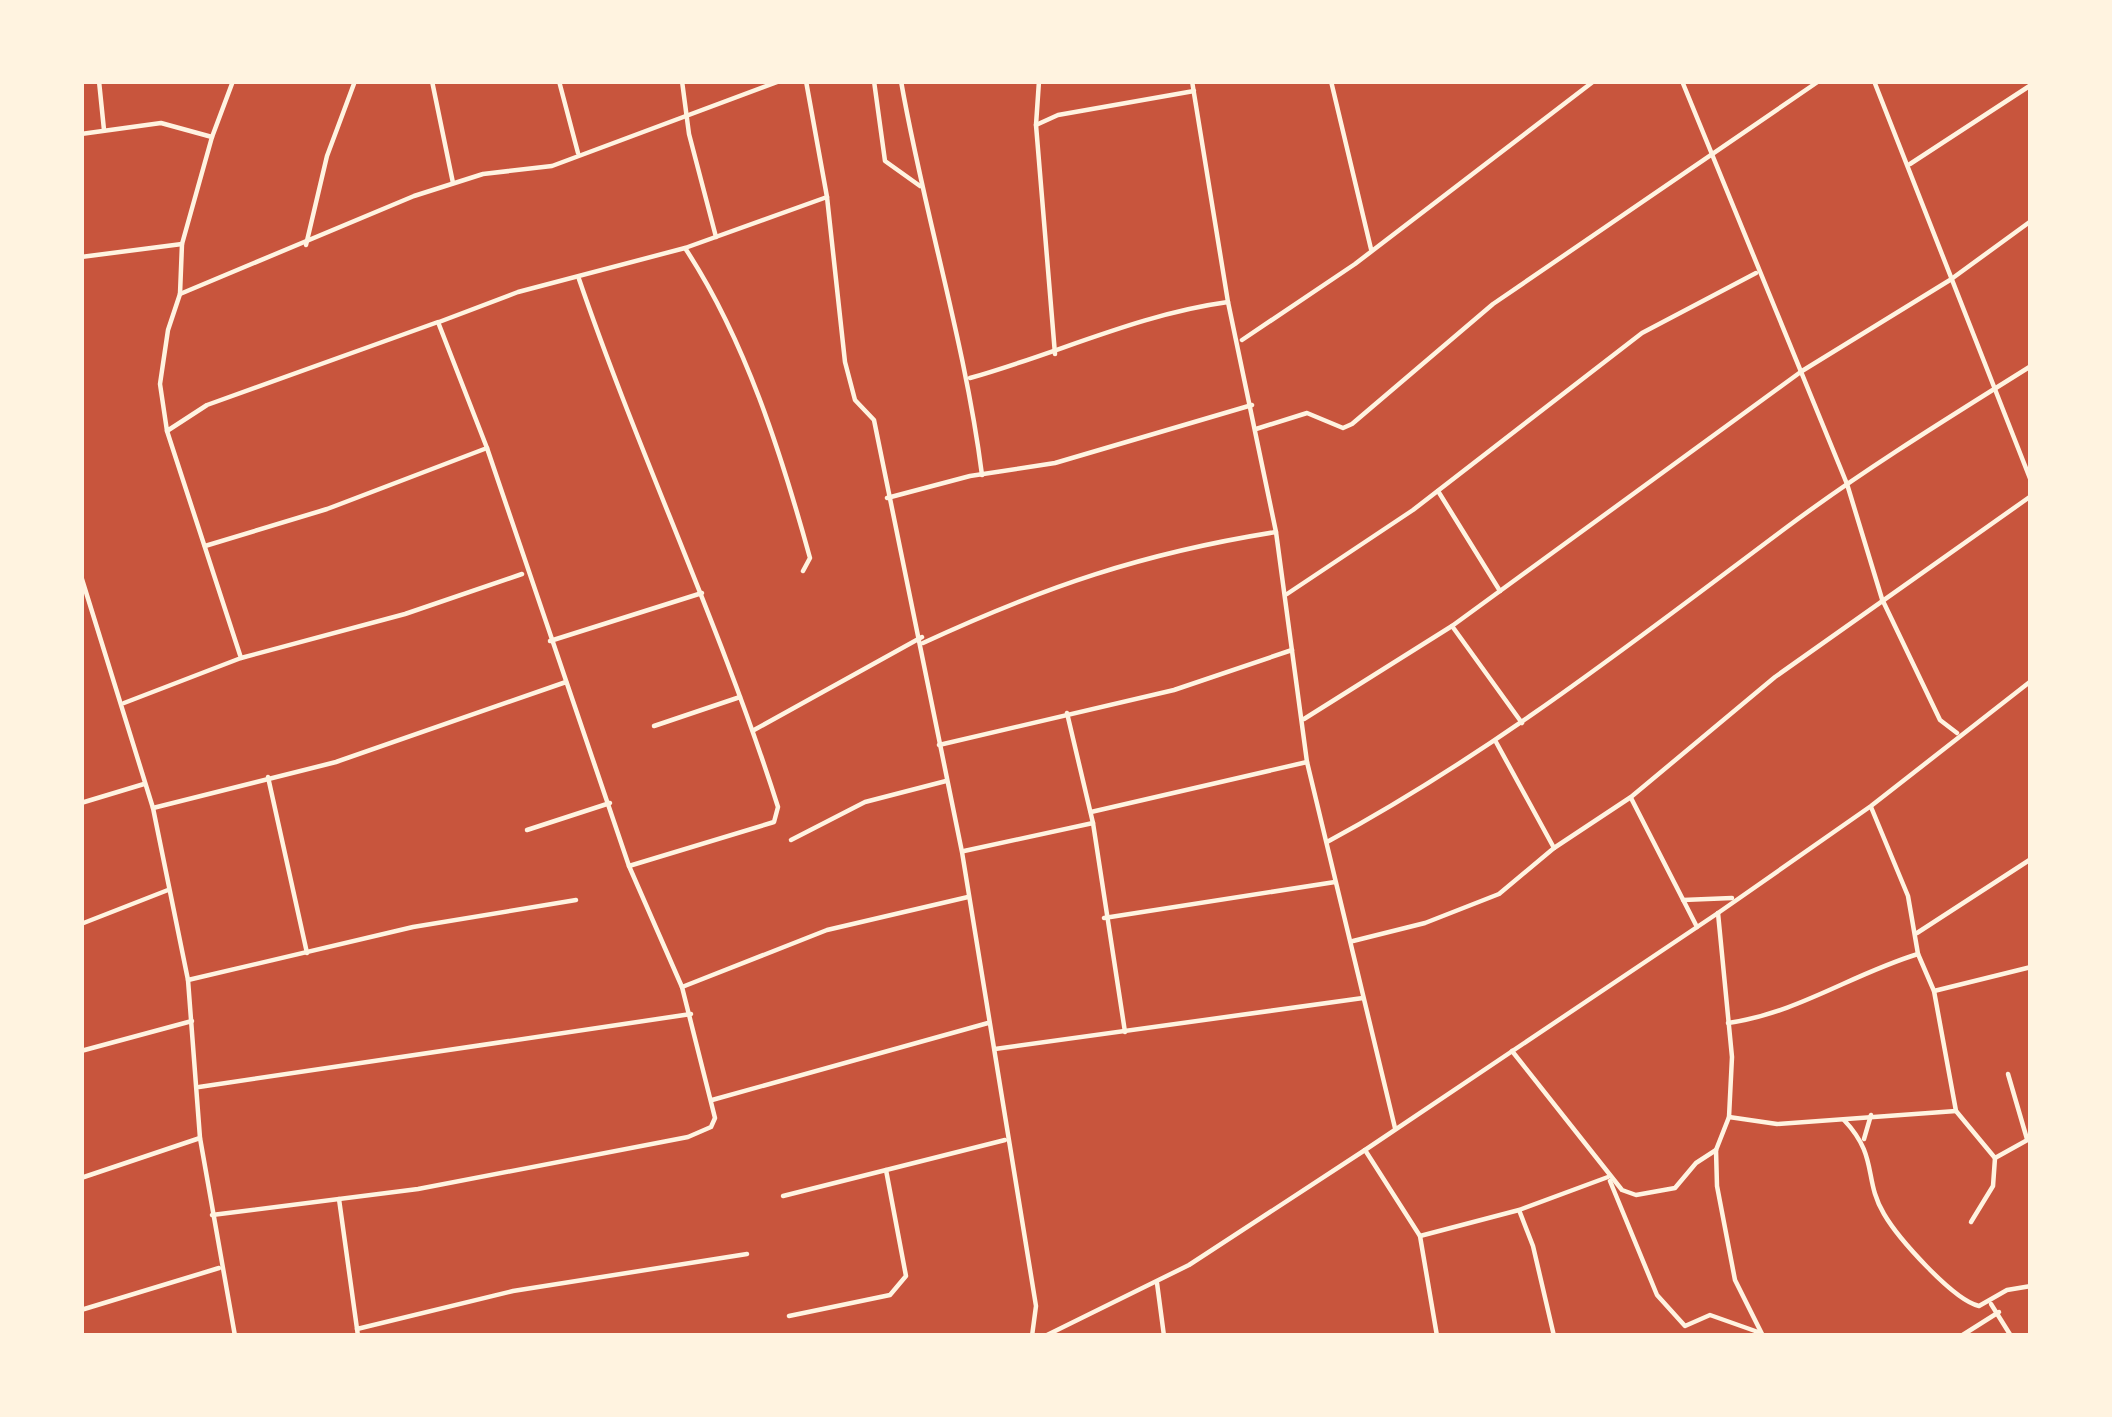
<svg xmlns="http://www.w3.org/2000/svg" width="2112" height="1417" viewBox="0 0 2112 1417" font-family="Arial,sans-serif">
	<rect width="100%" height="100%" fill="#c8553d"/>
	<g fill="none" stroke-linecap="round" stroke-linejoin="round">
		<g stroke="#fff3e0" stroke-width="4.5">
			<path d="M99 81 104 130"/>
			<path d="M432 81 453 183"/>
			<path d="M559 81 578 153"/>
			<path d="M682 81 689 134 716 237"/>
			<path d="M806 81 827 197 845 362 855 400 874 420 962 852 1036 1306 1032 1336"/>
			<path d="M874 81 885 161 920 186"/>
			<path d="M901 81C924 213 965 342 982 475"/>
			<path d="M1039 81 1036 125 1055 354"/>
			<path d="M1192 81 1228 302 1276 532 1307 762 1395 1128"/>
			<path d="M1331 81 1371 249"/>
			<path d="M1682 81 1847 484 1882 599 1940 720 1957 733"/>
			<path d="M1874 81 2031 481"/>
			<path d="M1036 125 1058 115 1194 91"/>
			<path d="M81 134 161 123 212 137 233 81"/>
			<path d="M212 137 182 244 180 294 168 330 160 384 167 431 207 405 438 322 487 448 629 866"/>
			<path d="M1910 164 2031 85"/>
			<path d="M306 245 327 156 355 81"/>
			<path d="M685 248C745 339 781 453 810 558L803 571"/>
			<path d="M81 257 182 244"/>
			<path d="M180 294 414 196 483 174 552 166 780 81"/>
			<path d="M439 322 518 292 685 248 827 197"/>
			<path d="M1242 340 1355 264 1594 81"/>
			<path d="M970 378C1056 354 1139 314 1228 302"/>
			<path d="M1256 429 1307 413 1343 428 1352 424 1493 304 1819 81"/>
			<path d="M1438 491 1500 591"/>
			<path d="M887 498 970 476 1055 463 1252 405"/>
			<path d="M205 546 327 509 487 448"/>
			<path d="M81 576 153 808 188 980 200 1138 235 1336"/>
			<path d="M1287 594 1413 510 1642 333 1756 273"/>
			<path d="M1452 626 1522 723"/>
			<path d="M550 641 702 593"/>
			<path d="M923 643C1044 587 1143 553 1276 532"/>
			<path d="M241 658 405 614 522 574"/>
			<path d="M124 703 241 658 167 431"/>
			<path d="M1067 713 1093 823 1125 1032"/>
			<path d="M1304 719 1452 626 1802 371 1950 280 2031 221"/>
			<path d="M654 726 740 697"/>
			<path d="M754 730 922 637"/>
			<path d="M1496 742 1554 848"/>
			<path d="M939 745 1174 690 1292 650"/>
			<path d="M268 777 307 953"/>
			<path d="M1631 798 1697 927"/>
			<path d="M81 803 144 784"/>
			<path d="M1871 807 1908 896 1918 954 1934 991 1956 1111 1995 1158 2031 1138"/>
			<path d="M153 808 336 762 566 682"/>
			<path d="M1091 812 1307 762"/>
			<path d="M527 830 610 803"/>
			<path d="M791 840 865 802 946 781"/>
			<path d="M1327 842C1492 753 1637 639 1787 527 1865 469 1948 418 2031 366"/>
			<path d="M964 851 1093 823"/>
			<path d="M1683 900 1732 898"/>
			<path d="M1718 913 1732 1057 1729 1117 1716 1150 1717 1186 1735 1280 1763 1336"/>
			<path d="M1104 918 1335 882"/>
			<path d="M81 924 168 890"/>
			<path d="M1917 933 2031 859"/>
			<path d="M1353 941 1425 923 1499 894 1554 848 1631 797 1775 677 2031 496"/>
			<path d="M188 980 413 927 576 900"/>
			<path d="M682 987 827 930 968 897"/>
			<path d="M1934 991 2031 967"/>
			<path d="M1728 1023C1798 1013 1852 974 1918 954"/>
			<path d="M995 1049 1363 998"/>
			<path d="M81 1051 192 1021"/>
			<path d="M1512 1051 1622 1190 1636 1195 1675 1188 1696 1163 1716 1150"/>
			<path d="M2008 1074 2027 1139"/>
			<path d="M199 1087 691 1014"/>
			<path d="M712 1100 988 1023"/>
			<path d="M1729 1117 1777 1124 1956 1111"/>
			<path d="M1844 1120C1879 1157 1863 1179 1884 1214 1898 1238 1953 1300 1979 1306L2007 1290 2031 1286"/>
			<path d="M1864 1139 1871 1115"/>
			<path d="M1365 1150 1420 1236 1437 1336"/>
			<path d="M81 1178 200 1138"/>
			<path d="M1610 1181 1657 1295 1685 1326 1710 1315 1758 1332"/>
			<path d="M783 1196 1005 1140"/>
			<path d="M339 1199 358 1336"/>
			<path d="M1519 1210 1533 1246 1554 1336"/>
			<path d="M212 1215 418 1189 688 1137 711 1127 715 1118 682 987 629 866 774 822 778 807C721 627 640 457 579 279"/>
			<path d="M1971 1222 1993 1186 1995 1158"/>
			<path d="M1420 1236 1519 1210 1608 1177"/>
			<path d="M1157 1283 1164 1336"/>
			<path d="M1991 1304 2011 1336"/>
			<path d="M81 1310 219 1268"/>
			<path d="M789 1316 890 1295 906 1276 886 1170"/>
			<path d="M357 1329 513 1291 747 1254"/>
			<path d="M1045 1336 1189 1265 1365 1150 1718 913 1871 806 2031 681"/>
			<path d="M1961 1336 1999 1312"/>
		</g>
	</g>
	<rect width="2112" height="1417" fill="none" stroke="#fff3e0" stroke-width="168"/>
</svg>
